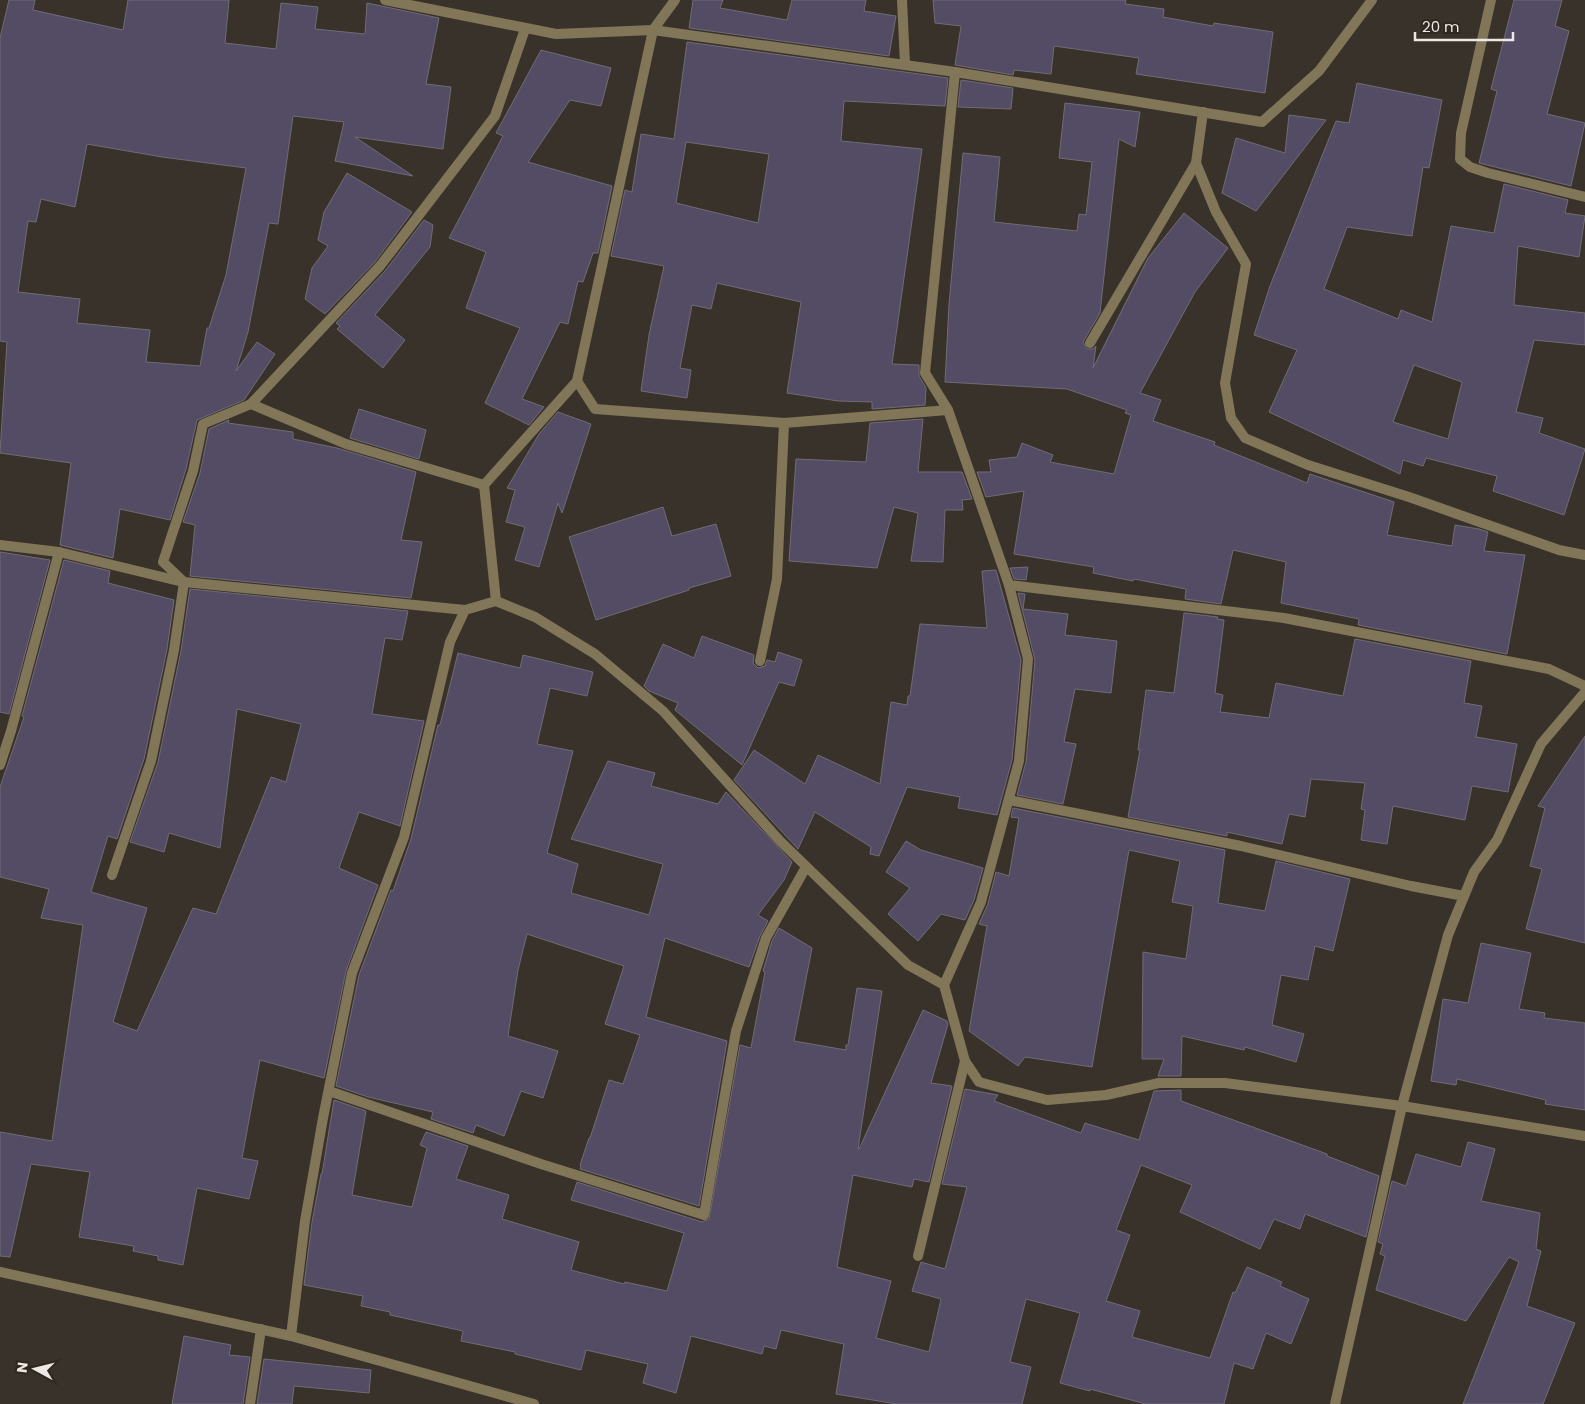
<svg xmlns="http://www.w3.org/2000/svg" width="1585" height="1404" viewBox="0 0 1585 1404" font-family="Poppins,sans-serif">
	<rect width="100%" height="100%" fill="#39322a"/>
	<g fill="#544b64" stroke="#706c76" fill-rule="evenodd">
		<path d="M9 0H35L33 10 123 30 128 0H229L225 43 276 49 281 3 318 7 315 29 365 34 367 3 439 18 426 84 451 87 443 149 355 137 413 176 335 161 344 122 293 116 278 224 269 223 248 332 236 371 257 342 275 354 244 400 197 420 186 469 170 520 120 509 113 558 60 545 71 463 0 453 7 342 0 341V38ZM87 144 162 157 246 168 226 275 209 328H207L200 366 146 362 150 330 77 323 80 299 18 292 28 221 36 222 41 199 75 207Z"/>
		<path d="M693 0H723L720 8 787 20 792 0H866L864 11 896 16 889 56 689 28Z"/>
		<path d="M933 0H1126L1125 4 1164 9 1163 17 1213 26 1214 23 1273 32 1265 93 1136 74 1139 58 1054 46 1051 74 1014 70 1013 75 955 65 961 26 935 23Z"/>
		<path d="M1514 0H1562L1555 26 1569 31 1547 114 1585 123 1571 186 1479 163 1497 91 1491 89Z"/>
		<path d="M687 42 948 78 945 106 844 101 841 141 922 149 892 364 919 365V376L926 388 925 405 872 409V402L838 401 787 393 801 302 717 283 711 309 692 305 680 368 691 370 687 398 641 391 649 335 664 266 611 256 625 190 632 192 641 134 674 139ZM686 142 769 154 758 223 676 203Z"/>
		<path d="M541 50 611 68 601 106 570 100 528 162 612 186 598 253H593L583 282 578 281 568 324 560 322 522 399 544 407 529 425 485 403 520 328 466 308 486 252 449 238 503 136 496 133Z"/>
		<path d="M961 80 1013 88 1011 109 958 107Z"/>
		<path d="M1357 83 1442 100 1429 168 1423 167 1412 236 1347 227 1324 289 1398 319 1401 310 1432 322 1451 226 1494 233 1504 184 1568 200 1565 213 1585 216 1579 257 1518 246 1514 305 1585 313V345L1534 340 1516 412 1543 418 1539 433 1585 449 1564 515 1493 491 1497 476 1426 458 1423 466 1403 460 1400 474 1269 412 1297 350 1254 335 1270 286 1336 121 1349 123ZM1414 365 1462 382 1448 439 1393 422Z"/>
		<path d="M1065 103 1140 112 1135 147 1119 139 1100 313 1083 342 1087 349H1093L1096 346 1093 368 1148 258 1184 213 1228 248 1195 292 1140 393 1161 400 1153 421 1215 442 1214 445 1307 483 1310 474 1394 502 1387 535 1452 546 1455 525 1479 529 1488 532 1484 551 1525 555 1507 654 1358 625 1359 619 1281 603 1286 562 1233 550 1221 604 1185 599 1186 589 1134 579 1133 581 1093 573 1094 567 1014 554 1024 491 986 497 977 472H991L989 460 1017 457 1022 443 1053 455 1050 462 1114 474 1131 415 1125 413 1127 410 1067 389 945 382 949 304 963 153 1000 157 994 222 1077 231 1079 214 1086 215 1092 162 1059 158Z"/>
		<path d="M1289 115 1326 120 1256 211 1222 193 1236 138 1285 153Z"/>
		<path d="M347 173 412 212 375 262 325 314 305 299 312 268 328 246 318 240 324 212Z"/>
		<path d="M424 220 433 225 430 247 375 315 405 340 383 368 337 329 340 326 336 323 385 271Z"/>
		<path d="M359 409 426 430 419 459 350 438Z"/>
		<path d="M558 412 591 424 562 513 558 503 539 567 515 560 525 527 506 522 515 490 507 488 539 434Z"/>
		<path d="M923 419 918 472H962L972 499 962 500 963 510H945L943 562 911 561 918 513 894 507 877 568 789 561 796 459 866 462 870 423Z"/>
		<path d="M229 420 228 423 293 432V439L337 448 416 472 401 540 422 542 411 598 190 576 195 525 183 522 200 473 209 429Z"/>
		<path d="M663 507 672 536 716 524 731 576 689 588V590L596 620 569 537Z"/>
		<path d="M0 552 50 560 9 714 0 712Z"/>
		<path d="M64 560 110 571 108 583 174 600 167 649 144 759 117 839 108 836 91 892 147 908 113 1022 137 1031 193 908 216 914 271 777 286 782 301 724 237 709 220 848 169 833 164 852 130 842 158 762 181 651 190 589 408 611 402 640 385 638 372 714 424 721 400 826 359 812 339 868 378 885 346 971 324 1078 260 1060 242 1158 258 1161 249 1199 197 1188 183 1265 158 1260V1256L133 1251 134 1246 79 1237 90 1172 31 1164 10 1257 0 1256V1132L52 1141 83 925 41 918 49 889 0 877V787L24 717 22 716Z"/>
		<path d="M1028 567 1026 580 1014 579 1010 568Z"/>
		<path d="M996 570 1021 660 1012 760 997 815 958 808 960 797 907 787 879 856 870 854 871 847 815 812 798 849 734 780 754 750 805 784 818 755 880 784 891 702 907 705 908 696H910L920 624 987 628 982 571Z"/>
		<path d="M1018 593 1025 594 1023 609 1068 614 1065 635 1117 641 1111 693 1075 689 1064 742 1076 744 1063 804 1017 795 1026 762 1035 660Z"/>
		<path d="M1184 613 1218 617 1217 619 1224 620 1215 693 1223 695 1220 712 1269 718 1276 683 1343 696 1355 639 1471 661 1464 703 1482 706 1476 737 1517 744 1508 792 1472 786 1465 820 1393 806 1387 844 1361 840 1365 810 1361 809 1365 783 1311 779 1305 817 1289 814 1282 844 1227 832V836L1128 817 1140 750H1138L1146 690 1174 693Z"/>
		<path d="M702 636 754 655 753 663 758 668 765 666 767 660 775 662 778 652 802 660 794 686 779 682 742 765 675 710 678 703 649 691 644 686 663 644 694 658Z"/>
		<path d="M458 653 520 668 523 655 593 672 587 696 550 688 537 744 573 751 547 853 578 864 571 893 649 915 663 864 571 839 608 761 655 773 651 786 718 804 726 792 792 862 784 880 758 915 768 921 760 936 749 967 665 938 646 1017 727 1041 699 1206 580 1169 581 1166 580 1165 589 1138H590L609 1080 623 1084 640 1035 605 1024 624 966 527 934 518 970 508 1036 558 1051 543 1098 521 1091 504 1136 476 1125 473 1133 431 1119 433 1112 368 1097 336 1086 359 975 391 890 393 891 411 839 438 725H440Z"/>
		<path d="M1585 736V943L1526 929 1542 869 1530 866 1545 808 1538 806Z"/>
		<path d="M1013 808 1225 850 1218 903 1265 911 1276 861 1350 879 1333 951 1315 946 1308 980 1281 975 1272 1025 1304 1034 1296 1062 1245 1047 1244 1050 1182 1036 1181 1076H1158L1164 1059H1142L1143 952 1186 959 1193 906 1172 902 1180 861 1129 850 1092 1067 1025 1057 1018 1066 969 1031 987 926 979 924 988 904 996 872 1009 876 1019 818 1011 817Z"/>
		<path d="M906 841 921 850 983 868 974 900 965 920 941 914 918 941 888 914 910 888 886 872Z"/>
		<path d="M779 928 812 948 794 1041 846 1050V1045H848L857 988 882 991 858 1149H859L923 1010 947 1021 948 1024 931 1083 952 1086 929 1182 914 1179 912 1187 853 1175 837 1267 891 1281 876 1338 929 1352 941 1299 912 1291 921 1262 945 1269 967 1187 942 1184 965 1089 998 1095 994 1101 1081 1133 1085 1123 1139 1140 1154 1091 1181 1090V1101L1327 1154V1156L1379 1176 1366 1237 1305 1214 1300 1229 1274 1219 1260 1249 1180 1212 1192 1185 1141 1165 1116 1230 1130 1235 1106 1301 1140 1311 1132 1337 1210 1358 1233 1292 1235 1293 1247 1267 1282 1282 1280 1286 1309 1299 1291 1344 1266 1333 1253 1369 1234 1363 1224 1404H1146L1090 1389V1391L1060 1383 1080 1313 1026 1299 1010 1362 1031 1367 1022 1404H897L836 1394 844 1344 781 1330 776 1349 764 1346 762 1354 691 1336 676 1393 643 1383 648 1364 586 1350 581 1370 515 1354V1352L461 1341 463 1331 390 1315V1312L361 1306 363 1296 304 1285 312 1222 321 1174H322L334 1100 366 1111 352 1195 412 1207 427 1148 420 1145 426 1132 468 1146 456 1179 509 1195 502 1219 579 1242 571 1270 624 1284 625 1282 667 1291 684 1233 571 1200 577 1182 702 1222 709 1219 740 1045 751 1048 765 972 763 971 772 941Z"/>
		<path d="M1481 943 1531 953 1519 1009 1545 1013 1544 1018 1585 1023V1110L1545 1104 1546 1100 1457 1079 1456 1085 1431 1081 1443 999 1468 1003Z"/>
		<path d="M1468 1142 1495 1149 1481 1201 1540 1213 1536 1249 1541 1251 1527 1306 1575 1323 1543 1404H1463L1519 1262 1509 1257 1466 1321 1376 1290 1385 1256 1380 1254 1383 1244 1378 1242 1392 1181 1406 1186 1416 1154 1461 1167Z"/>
		<path d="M184 1336 231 1345 229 1355 250 1357 243 1404H172Z"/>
		<path d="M264 1359 371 1370 369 1393 294 1386 292 1404H257Z"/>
	</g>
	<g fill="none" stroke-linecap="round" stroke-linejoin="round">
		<path stroke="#827658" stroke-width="10" d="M184 582 465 610"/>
		<g stroke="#827658" stroke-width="10">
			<path d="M385 0 556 34 653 30 955 72 1262 122 1319 71 1372 0"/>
			<path d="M902 0 905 64"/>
			<path d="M1491 0 1461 133 1460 159 1470 167 1488 173 1585 197"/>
			<path d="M1203 112 1196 163 1216 212 1246 264 1225 383 1231 418 1245 438 1308 465 1409 497 1559 550 1585 555"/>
			<path d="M1090 343 1196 163"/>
			<path d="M577 381 595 409 784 423 948 410"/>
			<path d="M251 404 346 444 484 485"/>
			<path d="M0 545 59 552 183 582"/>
			<path d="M1009 585 1284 618 1549 669 1585 686"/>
			<path d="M496 601 484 485 577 381 653 30 675 0"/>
			<path d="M760 661 777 579 784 423"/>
			<path d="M0 765 11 731 59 552"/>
			<path d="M1009 800 1241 846 1411 886 1464 896"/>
			<path d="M112 875 151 761 174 650 184 582 163 562 193 471 203 424 251 404 380 266 495 116 525 29"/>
			<path d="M944 985 981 902 1019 761 1028 659 1009 585 948 410 925 373 955 72"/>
			<path d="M329 1091 541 1164 704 1215 736 1031 766 938 806 867"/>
			<path d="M918 1256 965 1061"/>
			<path d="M0 1272 291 1336 534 1404"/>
			<path d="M291 1336 305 1221 323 1118 352 973 404 837 450 642 465 610 496 601 535 617 595 654 663 711 780 841 908 965 944 985 965 1061 979 1082 1047 1100 1106 1095 1159 1083H1225L1402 1106 1585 1136"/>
			<path d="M250 1404 261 1329"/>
			<path d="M1335 1404 1402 1106 1448 935 1474 872 1497 840 1541 744 1585 692"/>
		</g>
	</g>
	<g transform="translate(35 1369) rotate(277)" stroke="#2f2820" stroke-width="4" paint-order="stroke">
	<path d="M0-4L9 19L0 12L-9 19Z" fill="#ede8e3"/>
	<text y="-8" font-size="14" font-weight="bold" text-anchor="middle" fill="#ede8e3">N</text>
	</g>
	<path d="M1415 32v8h98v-8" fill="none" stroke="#ede8e3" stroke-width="2.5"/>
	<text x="1422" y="32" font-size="15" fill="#ede8e3" stroke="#2f2820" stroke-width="4" paint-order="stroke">20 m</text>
</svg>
